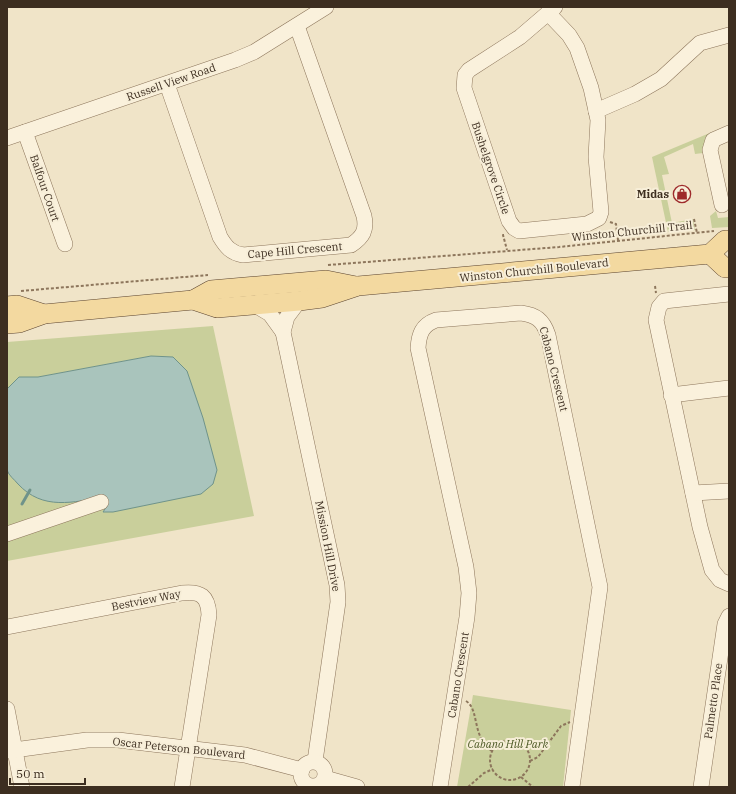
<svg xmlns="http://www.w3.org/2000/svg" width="736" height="794" viewBox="0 0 736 794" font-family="'IBM Plex Serif',serif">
	<rect width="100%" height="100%" fill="#f0e4c8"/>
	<g fill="#c9cf9b">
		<path d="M729 125V128L703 153 695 154 693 144 664 157 669 174 662 175 672 223 693 219 695 230 668 232 652 157Z"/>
		<path d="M716 211 718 218 729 217V227L712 228 710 216Z"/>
		<path d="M213 326 254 516 7 561V470L9 475 105 497 108 506 104 512H113L173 357 151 356 38 377H19L7 389V342Z"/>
		<path d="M473 695 571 710 563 787H457Z"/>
	</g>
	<path fill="#a9c4bc" stroke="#6f938a" d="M151 356 173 357 187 371 203 418 217 470 213 484 201 494 113 512H103L107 506 105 497C73 502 43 511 18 484 14 479 9 476 7 470V389L19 377H38Z"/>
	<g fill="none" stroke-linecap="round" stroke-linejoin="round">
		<path stroke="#6f938a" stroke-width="3" d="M22 504 30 490"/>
		<defs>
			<g id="minor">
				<path d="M549 14 569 35 577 48 591 88 598 120 596 157 601 212 599 218 587 224 519 231 514 228 509 221 464 88 465 75 469 70 520 37 555 7"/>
				<path d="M167 84 220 237C226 247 231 253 243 255L351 245C363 237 367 230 364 216L297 26"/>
				<path d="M596 111 635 94 661 79 700 43 729 35"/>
				<path d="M25 132 65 244"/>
				<path d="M7 138 235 60 254 52 326 7"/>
				<path d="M722 205 710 150 713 140 729 133"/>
				<path d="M729 294 664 301 659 307 656 320 700 527 712 570 720 580 729 584"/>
				<path d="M299 301 287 317 283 332 337 585 338 602 315 761"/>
				<path d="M255 305 270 314 283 332"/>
				<path d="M671 395 729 388"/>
				<path d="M693 493 729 491"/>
				<path d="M7 534 101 502"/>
				<path d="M7 627 182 593C201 591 208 596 209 615L182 787"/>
				<path d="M7 709 22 787"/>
				<path d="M7 751 87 740H118L245 755 302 770"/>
				<circle cx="313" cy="774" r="12"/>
				<path d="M325 778 357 787"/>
				<path d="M440 787 467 617 469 593 466 567 418 348C419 334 422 325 436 320L521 313C536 315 543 320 548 335L600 587 572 787"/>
				<path d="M701 787 725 624 729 616"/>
			</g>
			<g id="major">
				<path d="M710 254 725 268H729"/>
				<path d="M193 300 211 290 326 280 356 286"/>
				<path d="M7 306 17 305 44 314"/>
				<path d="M7 324 19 323 44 314 193 300 217 308 299 301 322 298 358 286 710 254 725 240H729"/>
			</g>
		</defs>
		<use href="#minor" stroke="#8d765c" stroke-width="16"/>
		<use href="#major" stroke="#5b4430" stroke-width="20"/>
		<g stroke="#8d765c" stroke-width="2" stroke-dasharray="3 2" stroke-linecap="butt">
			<path d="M694 219 697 233"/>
			<path d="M610 222 616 224 618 240"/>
			<path d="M504 235H503L507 250"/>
			<path d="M328 265 559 247 714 231"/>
			<path d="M655 286 656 293"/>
			<path d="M21 291 208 275"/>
			<path d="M466 701C480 710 471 736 492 751"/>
			<circle cx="510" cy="760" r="20"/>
			<path d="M530 761 538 757 561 726 570 722"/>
			<path d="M521 777 533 787"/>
			<path d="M468 787 484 773 493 769"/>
		</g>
		<use href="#minor" stroke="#faf1dc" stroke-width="15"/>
		<use href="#major" stroke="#f3d9a0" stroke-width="19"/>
	</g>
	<defs>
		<symbol id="shop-ring" viewBox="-11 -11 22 22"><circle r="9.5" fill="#f7eed8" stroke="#9e2a2b" stroke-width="1.5"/><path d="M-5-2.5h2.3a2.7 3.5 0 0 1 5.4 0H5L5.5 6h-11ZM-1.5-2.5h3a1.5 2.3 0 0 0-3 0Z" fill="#9e2a2b"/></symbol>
	</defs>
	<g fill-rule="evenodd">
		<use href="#shop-ring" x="672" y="184" width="20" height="20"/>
	</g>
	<g text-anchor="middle" stroke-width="4" stroke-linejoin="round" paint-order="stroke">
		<g font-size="11" fill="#3d2e20" stroke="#f7eed8">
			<text transform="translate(171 82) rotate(-19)" y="4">Russell View Road</text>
			<text transform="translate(491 168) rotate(71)" y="4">Bushelgrove Circle</text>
			<text transform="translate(45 188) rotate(71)" y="4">Balfour Court</text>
			<text transform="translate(632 231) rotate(-6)" y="4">Winston Churchill Trail</text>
			<text transform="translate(295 250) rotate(-5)" y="4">Cape Hill Crescent</text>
			<text transform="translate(534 270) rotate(-6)" y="4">Winston Churchill Boulevard</text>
			<text transform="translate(554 369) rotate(76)" y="4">Cabano Crescent</text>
			<text transform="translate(328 546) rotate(79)" y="4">Mission Hill Drive</text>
			<text transform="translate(146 600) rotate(-11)" y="4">Bestview Way</text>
			<text transform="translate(458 675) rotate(-81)" y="4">Cabano Crescent</text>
			<text transform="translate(713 701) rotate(-82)" y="4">Palmetto Place</text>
			<text transform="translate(179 748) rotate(6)" y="4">Oscar Peterson Boulevard</text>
		</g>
		<g font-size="11" font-weight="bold" fill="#3d2e20" stroke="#f7eed8" text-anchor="end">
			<text x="669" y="198">Midas</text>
		</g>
		<g font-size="11" font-style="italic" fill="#4d5a26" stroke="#f7eed8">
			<text x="508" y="748">Cabano Hill Park</text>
		</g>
	</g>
	<rect width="736" height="794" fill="none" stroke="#3d2e20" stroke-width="16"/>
	<path d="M10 778v6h75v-6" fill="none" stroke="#3d2e20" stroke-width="2"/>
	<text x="16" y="778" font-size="12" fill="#3d2e20" stroke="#f7eed8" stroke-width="3" paint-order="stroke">50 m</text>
</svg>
